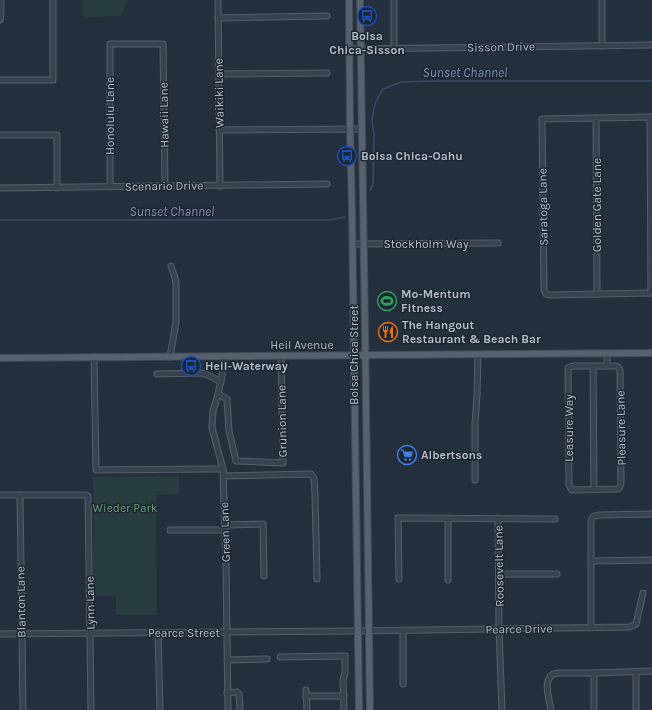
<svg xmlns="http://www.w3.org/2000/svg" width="652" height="710" viewBox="0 0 652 710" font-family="Karla,sans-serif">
	<rect width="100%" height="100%" fill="#242f3e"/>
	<g fill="#263c3f">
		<path d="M82 0H127L121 16 82 17Z"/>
		<path d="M179 476V494L156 495 157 615H116V596H94L93 477Z"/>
	</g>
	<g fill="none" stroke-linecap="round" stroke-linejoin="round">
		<g stroke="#394c67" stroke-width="1.5">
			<path d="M370 190 373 185 374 135 372 120 375 103 383 89 401 82 437 81H652"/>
			<path d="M0 220H330L345 217"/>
		</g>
		<defs>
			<g id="minor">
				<path d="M218 0 220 186"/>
				<path d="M602 0V46"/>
				<path d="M218 18 327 16"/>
				<path d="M0 20 1 13V0"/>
				<path d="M394 48V0"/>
				<path d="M350 49 652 45"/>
				<path d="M219 74 327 73"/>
				<path d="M0 80H53V0"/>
				<path d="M650 117 651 293"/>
				<path d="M652 117 542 119 544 290 546 294 549 295 652 293"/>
				<path d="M596 118 597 293"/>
				<path d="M219 130 362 129"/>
				<path d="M0 135H57V188"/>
				<path d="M110 187V44H163L165 186"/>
				<path d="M0 188 327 184"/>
				<path d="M353 244 498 243"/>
				<path d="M607 354V366"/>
				<path d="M94 357 96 470 209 469H223"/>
				<path d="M170 357 176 322V283L175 278 171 266"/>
				<path d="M224 357 222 376 218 394 213 411 212 428 223 469 226 565 228 710"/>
				<path d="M573 366H616L618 367 620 370 621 484 620 487 618 489 572 490 570 487 569 485 568 368 570 367Z"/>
				<path d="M593 366 594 489"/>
				<path d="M157 374 202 373 208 375 221 382"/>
				<path d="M218 394 227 399 229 431 236 461 283 463 281 356"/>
				<path d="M223 476 311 474 314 478 315 494 317 579"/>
				<path d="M475 480V425L477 395 478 355"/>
				<path d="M0 495H86L88 496 91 710"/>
				<path d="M20 495 23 710"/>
				<path d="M448 518V580"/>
				<path d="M498 518 499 629 502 710"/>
				<path d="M225 525 263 524 264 576"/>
				<path d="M170 530H225"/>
				<path d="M591 561 652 560"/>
				<path d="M499 574H557"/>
				<path d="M399 579 398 518 555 519"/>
				<path d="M591 628V520L594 516 600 515 652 514"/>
				<path d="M403 630V684"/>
				<path d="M158 633 160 710"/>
				<path d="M0 634 357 631 630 627 636 624 643 593"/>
				<path d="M280 657 345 656V673L343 680 344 710"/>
				<path d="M227 660 267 659"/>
				<path d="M636 672V710"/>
				<path d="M306 690 307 710"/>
				<path d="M227 693 237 692 239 694 240 710"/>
				<path d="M306 696H344"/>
				<path d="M551 710C549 698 541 676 557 673H594L652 671"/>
				<path d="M594 710V673"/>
			</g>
			<g id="major">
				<path d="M349 0 350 129 352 211 359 710"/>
				<path d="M360 0C365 237 366 473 370 710"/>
				<path d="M0 358 652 353"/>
			</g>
		</defs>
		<use href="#minor" stroke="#565f6c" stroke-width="7"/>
		<use href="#major" stroke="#414a57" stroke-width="8"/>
		<use href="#minor" stroke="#38414e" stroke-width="5"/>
		<use href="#major" stroke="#56606e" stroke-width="6"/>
	</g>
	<defs>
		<symbol id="bus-ring" viewBox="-11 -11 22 22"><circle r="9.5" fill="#1d2633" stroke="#1a4fb4" stroke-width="1.5"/><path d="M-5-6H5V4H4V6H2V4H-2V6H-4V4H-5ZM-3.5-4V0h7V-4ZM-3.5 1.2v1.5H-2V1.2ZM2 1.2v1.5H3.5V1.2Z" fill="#1a4fb4"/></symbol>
		<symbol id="stadium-ring" viewBox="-11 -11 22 22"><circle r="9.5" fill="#1d2633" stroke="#2e9e5b" stroke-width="1.5"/><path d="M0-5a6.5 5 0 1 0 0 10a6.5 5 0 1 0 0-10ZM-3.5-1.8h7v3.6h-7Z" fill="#2e9e5b"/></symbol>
		<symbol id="restaurant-ring" viewBox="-11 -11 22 22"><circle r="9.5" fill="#1d2633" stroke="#e8710a" stroke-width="1.5"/><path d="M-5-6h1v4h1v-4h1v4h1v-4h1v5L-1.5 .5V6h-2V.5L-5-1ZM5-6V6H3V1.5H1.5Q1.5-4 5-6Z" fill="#e8710a"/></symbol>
		<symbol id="supermarket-ring" viewBox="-11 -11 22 22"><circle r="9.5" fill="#1d2633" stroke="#3f7fe0" stroke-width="1.5"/><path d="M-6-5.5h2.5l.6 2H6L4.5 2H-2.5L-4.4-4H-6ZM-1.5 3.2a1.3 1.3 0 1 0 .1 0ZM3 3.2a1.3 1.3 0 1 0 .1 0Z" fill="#3f7fe0"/></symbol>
	</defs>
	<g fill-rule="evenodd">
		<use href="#bus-ring" x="356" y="5" width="22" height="22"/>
		<use href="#bus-ring" x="336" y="145" width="22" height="22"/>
		<use href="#stadium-ring" x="376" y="290" width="22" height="22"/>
		<use href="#restaurant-ring" x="377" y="321" width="22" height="22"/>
		<use href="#bus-ring" x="180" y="355" width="22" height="22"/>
		<use href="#supermarket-ring" x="396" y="444" width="22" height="22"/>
	</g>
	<g text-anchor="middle" stroke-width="3" stroke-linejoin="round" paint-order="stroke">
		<g font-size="12" font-weight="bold" fill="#b4bcc9" stroke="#1d2633" text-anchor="start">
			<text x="367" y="40" text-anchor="middle">Bolsa<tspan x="367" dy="14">Chica-Sisson</tspan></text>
			<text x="361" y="160">Bolsa Chica-Oahu</text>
			<text x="401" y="298">Mo-Mentum<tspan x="401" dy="14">Fitness</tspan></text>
			<text x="402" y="329">The Hangout<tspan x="402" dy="14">Restaurant &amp; Beach Bar</tspan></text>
			<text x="205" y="370">Heil-Waterway</text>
			<text x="421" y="459">Albertsons</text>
		</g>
		<g font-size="12" fill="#b4bcc9" stroke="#1d2633">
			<text transform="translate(501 47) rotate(-1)" y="4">Sisson Drive</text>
			<text transform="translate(219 93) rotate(-91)" y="4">Waikiki Lane</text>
			<text transform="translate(164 115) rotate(-91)" y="4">Hawaii Lane</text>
			<text transform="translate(110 116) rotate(-90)" y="4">Honolulu Lane</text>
			<text transform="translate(164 186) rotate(-1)" y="4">Scenario Drive</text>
			<text transform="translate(597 205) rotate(-90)" y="4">Golden Gate Lane</text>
			<text transform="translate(543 207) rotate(-91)" y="4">Saratoga Lane</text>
			<text x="426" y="248">Stockholm Way</text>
			<text x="302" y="349">Heil Avenue</text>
			<text transform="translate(354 355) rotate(-90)" y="4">Bolsa Chica Street</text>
			<text transform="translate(282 421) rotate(-91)" y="4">Grunion Lane</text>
			<text transform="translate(569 428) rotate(-90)" y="4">Leasure Way</text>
			<text transform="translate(621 428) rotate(-91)" y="4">Pleasure Lane</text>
			<text transform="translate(225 532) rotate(-92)" y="4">Green Lane</text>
			<text transform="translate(499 566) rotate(-91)" y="4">Roosevelt Lane</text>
			<text transform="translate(21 602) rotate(-91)" y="4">Blanton Lane</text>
			<text transform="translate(90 603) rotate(-91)" y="4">Lynn Lane</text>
			<text transform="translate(519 629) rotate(-1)" y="4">Pearce Drive</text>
			<text x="184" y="637">Pearce Street</text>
		</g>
		<g font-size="12" fill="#6b9a76" stroke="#1d2633">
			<text x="125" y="512">Wieder Park</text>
		</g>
		<g font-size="13" font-style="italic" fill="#7c92b1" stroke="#1d2633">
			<text x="465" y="77">Sunset Channel</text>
			<text x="172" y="216">Sunset Channel</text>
		</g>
	</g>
</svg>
